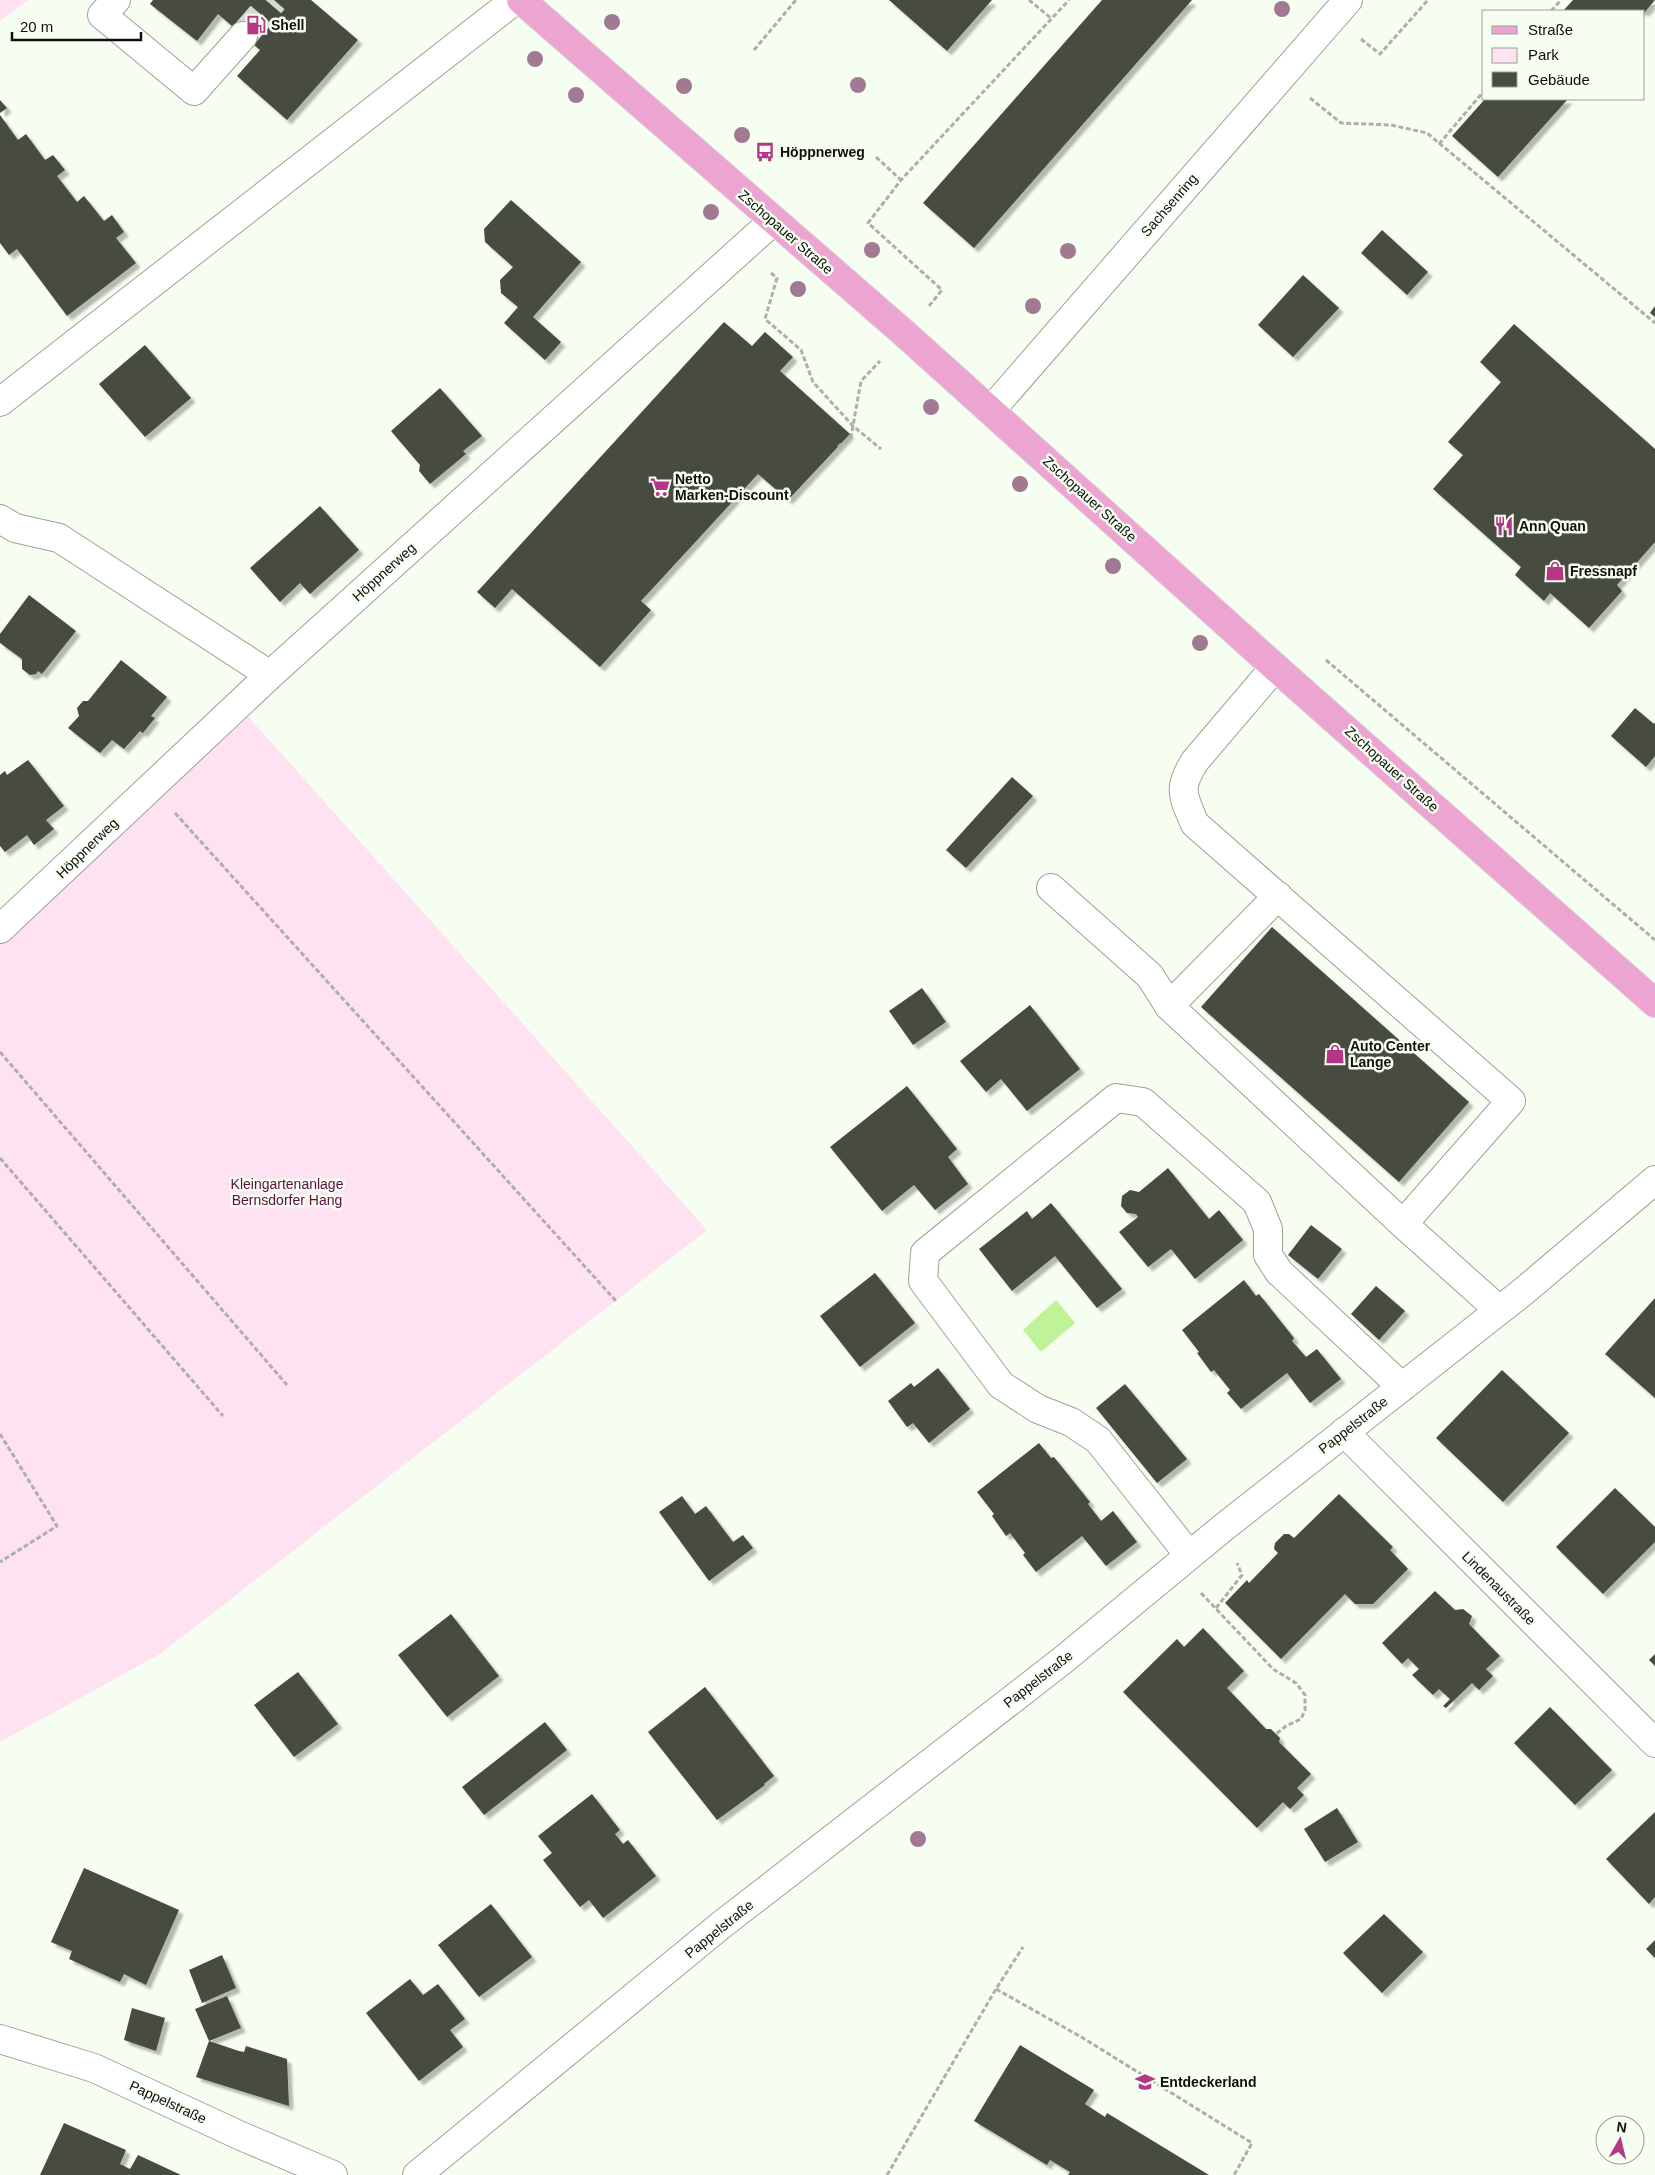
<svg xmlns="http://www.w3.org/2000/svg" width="1655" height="2175" viewBox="0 0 1655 2175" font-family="Helvetica,sans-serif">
	<defs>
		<filter id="shadow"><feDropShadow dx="4.5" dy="4.5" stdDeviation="1" flood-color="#0004"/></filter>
	</defs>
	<rect width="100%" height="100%" fill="#f6fef1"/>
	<g fill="#ffe2f1">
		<path d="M0 0H29L0 21Z"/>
		<path d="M238 705 707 1230 160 1654 0 1742V912Z"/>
	</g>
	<path fill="#c0f298" d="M1056 1300 1075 1323 1041 1352 1023 1330Z"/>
	<g fill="#464c41" filter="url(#shadow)">
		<path d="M153 0H311L358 40 287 120 237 76 260 50 218 14 197 41 150 4Z"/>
		<path d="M889 0H992L947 51Z"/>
		<path d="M1102 0H1192L974 248 923 203Z"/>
		<path d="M1573 0H1655L1644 13V11H1563Z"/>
		<path d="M1485 99H1568L1498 177 1452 136Z"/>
		<path d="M0 100 7 108 0 113Z"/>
		<path d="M0 115 18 140 26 134 45 160 53 155 65 170 57 176 77 202 84 196 104 221 112 215 124 232 116 238 136 263 67 316 17 249 9 255 0 243Z"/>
		<path d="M511 200 581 262 533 317 561 342 545 360 504 323 518 307 501 293 500 280 513 267 485 242 484 229Z"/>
		<path d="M1382 230 1428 272 1407 295 1361 253Z"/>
		<path d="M1303 275 1339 308 1293 357 1258 325Z"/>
		<path d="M1655 306V317L1650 313Z"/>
		<path d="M724 322 752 346 765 332 793 357 780 371 850 434 788 500 758 474 641 601 651 610 600 667 512 589 495 608 477 592Z"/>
		<path d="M1514 324 1655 449V542L1617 585 1622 591 1589 628 1550 593 1544 601 1515 575 1521 567 1433 489 1463 455 1448 442 1501 382 1480 362Z"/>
		<path d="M145 345 191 398 145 437 99 384Z"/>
		<path d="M440 388 482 436 463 451 466 454 430 484 419 471 420 465 391 431Z"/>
		<path d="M320 506 359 550 310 594 300 583 280 602 250 568Z"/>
		<path d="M29 595 76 631 42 674 38 671 36 674 30 675 22 669V659L0 643V634Z"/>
		<path d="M121 660 167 697 151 716 155 718 143 733 140 731 124 749 112 740 100 753 68 728 79 716 77 708 83 701H88Z"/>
		<path d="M1635 708 1654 724 1655 722V756L1646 767 1611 736Z"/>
		<path d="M28 760 64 806 46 820 54 829 34 845 27 835 5 852 0 846V775L5 771 7 775Z"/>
		<path d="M1012 777 1033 796 966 868 946 850Z"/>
		<path d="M1272 927 1469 1102 1399 1182 1201 1007Z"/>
		<path d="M922 988 946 1022 913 1045 889 1011Z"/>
		<path d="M1030 1005 1080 1069 1027 1111 1001 1079 986 1092 960 1061Z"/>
		<path d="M907 1086 957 1149 948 1157 968 1184 935 1210 914 1185 882 1211 830 1147Z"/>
		<path d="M1168 1168 1209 1219 1219 1210 1243 1240 1195 1279 1171 1249 1148 1267 1119 1232 1138 1217 1136 1214 1127 1213 1121 1206 1122 1196 1130 1190 1139 1192Z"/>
		<path d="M1051 1203 1122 1289 1097 1308 1055 1256 1012 1291 979 1249 1027 1211 1032 1219Z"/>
		<path d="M1311 1225 1342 1249 1318 1279 1288 1255Z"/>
		<path d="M875 1273 915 1323 860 1367 820 1316Z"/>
		<path d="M1244 1280 1256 1296 1259 1294 1294 1338 1292 1341 1306 1357 1317 1349 1341 1379 1310 1403 1287 1373 1241 1409 1227 1393 1230 1390 1214 1370 1211 1372 1197 1353 1199 1352 1182 1330Z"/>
		<path d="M1376 1286 1405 1311 1379 1340 1351 1314Z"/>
		<path d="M1655 1298V1398L1605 1354Z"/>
		<path d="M938 1368 970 1409 929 1443 913 1423 907 1427 888 1401 911 1383 914 1387Z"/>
		<path d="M1502 1370 1569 1433 1503 1502 1436 1438Z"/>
		<path d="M1125 1384 1187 1459 1157 1483 1096 1408Z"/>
		<path d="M1039 1443 1051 1458 1054 1457 1090 1502 1088 1504 1101 1521 1113 1511 1137 1542 1106 1566 1082 1536 1036 1572 1023 1555 1025 1553 1010 1533 1006 1536 992 1516 994 1514 977 1492Z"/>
		<path d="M1615 1488 1655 1527V1542L1603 1594 1556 1547Z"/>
		<path d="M1339 1494 1393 1547 1390 1550 1408 1569 1373 1604H1355L1345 1594 1281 1659 1225 1603 1247 1580 1249 1583 1278 1553 1274 1549 1275 1543 1284 1534H1289L1294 1538Z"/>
		<path d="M682 1496 695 1514 706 1506 733 1542 743 1535 753 1548 709 1581 659 1512Z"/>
		<path d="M1435 1591 1455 1610 1463 1609 1472 1616 1469 1624 1500 1656 1486 1669 1493 1676 1479 1690 1472 1683 1446 1708 1443 1706 1450 1699 1439 1689 1433 1695 1412 1675 1419 1669 1408 1658 1402 1664 1382 1643Z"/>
		<path d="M451 1614 499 1676 447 1717 398 1655Z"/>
		<path d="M1203 1628 1244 1671 1227 1688 1266 1729H1271L1280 1738 1279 1742 1311 1774 1297 1788 1304 1795 1290 1809 1283 1802 1257 1828 1123 1692 1177 1639 1184 1647Z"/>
		<path d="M1655 1654V1666L1649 1660Z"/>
		<path d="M298 1672 338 1724 294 1757 254 1705Z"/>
		<path d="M705 1687 774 1776 764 1784 765 1785 717 1820 648 1732Z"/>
		<path d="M1550 1707 1612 1770 1575 1805 1514 1743Z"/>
		<path d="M545 1722 567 1750 484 1815 462 1787Z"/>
		<path d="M592 1794 620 1830 615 1834 623 1844 628 1840 656 1876 603 1918 589 1900 580 1907 543 1860 552 1853 538 1836Z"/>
		<path d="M1337 1808 1358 1842 1325 1862 1304 1829Z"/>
		<path d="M1655 1812V1897L1649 1904 1606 1859Z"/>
		<path d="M84 1868 179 1910 146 1985 124 1974 120 1982 69 1959 72 1951 51 1942Z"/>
		<path d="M491 1904 532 1957 479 1997 438 1945Z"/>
		<path d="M1384 1914 1423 1952 1382 1993 1343 1953Z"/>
		<path d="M1655 1940V1958L1646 1949Z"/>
		<path d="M222 1955 236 1988 202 2003 189 1970Z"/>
		<path d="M410 1979 423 1995 438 1984 465 2019 450 2030 463 2047 419 2081 366 2013Z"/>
		<path d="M227 1996 241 2028 209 2041 239 2051 244 2052 246 2046 287 2059 289 2106 196 2077 209 2041 195 2009Z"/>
		<path d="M132 2008 165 2018 156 2051 124 2040Z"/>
		<path d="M1020 2045 1094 2090 1085 2104 1105 2117 1107 2113 1209 2175H1068L1070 2172 1050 2160 1047 2165 974 2121Z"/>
		<path d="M64 2123 126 2150 120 2164 130 2169 138 2155 181 2175H40Z"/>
	</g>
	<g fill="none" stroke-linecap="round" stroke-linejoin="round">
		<path stroke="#d3dacf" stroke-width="28" stroke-dasharray="28 14" stroke-linecap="butt" d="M243 36 274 0"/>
		<defs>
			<g id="minor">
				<path d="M116 0 102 15 194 91 243 36"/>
				<path d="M0 402 515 0"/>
				<path d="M991 410 1348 0"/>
				<path d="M0 519 15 528 59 538 270 675"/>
				<path d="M1051 888 1150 976 1169 1006 1403 1224 1511 1101 1195 824C1183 796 1177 789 1195 761L1275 667"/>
				<path d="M0 929 270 675 773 221"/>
				<path d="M1169 1006 1278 896"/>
				<path d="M1403 1224 1499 1310"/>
				<path d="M1344 1432 1655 1743"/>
				<path d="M1189 1555 1098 1440 1071 1422 1038 1409 1001 1385 923 1281 925 1253 1116 1098 1143 1102 1257 1202 1268 1229V1255L1279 1272 1402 1387"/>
				<path d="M0 2039 94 2068 241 2136 333 2175"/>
				<path d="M417 2175 720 1926 1063 1660 1224 1527 1524 1291 1655 1180"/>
			</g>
			<path id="major" d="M521 0 905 334 1275 667 1655 1003"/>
		</defs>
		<use href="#minor" stroke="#9ca397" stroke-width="30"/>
		<use href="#major" stroke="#dddedd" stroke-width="30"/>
		<g stroke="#abb1a7" stroke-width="3" stroke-dasharray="5 2.5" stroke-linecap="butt">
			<path d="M1029 0 1052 19"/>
			<path d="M1551 11 1561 0"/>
			<path d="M1361 39 1380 54 1428 0"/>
			<path d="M754 50 796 0"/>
			<path d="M1310 98 1341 123 1391 125 1427 133 1655 323"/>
			<path d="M1439 144 1484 91"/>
			<path d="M876 157 901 180"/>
			<path d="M771 273 777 278 765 319 801 350 813 382 853 426 881 449"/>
			<path d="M929 306 942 290 868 223 901 180 1069 0"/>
			<path d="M838 447 851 437 861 381 880 361"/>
			<path d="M1326 660 1655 940"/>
			<path d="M175 813 616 1301"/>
			<path d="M0 1052 287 1385"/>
			<path d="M0 1158 223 1416"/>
			<path d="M0 1434 57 1526 0 1562"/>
			<path d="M1201 1593 1273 1669 1296 1683 1305 1695V1710L1301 1719 1286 1726 1276 1734"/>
			<path d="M1216 1608 1242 1575 1237 1563"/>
			<path d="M996 1989 1083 2038 1252 2143 1234 2175"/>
			<path d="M887 2175 996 1989 1023 1947"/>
		</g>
		<use href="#minor" stroke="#fff" stroke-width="28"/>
		<use href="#major" stroke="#eca4d0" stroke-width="28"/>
	</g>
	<g fill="#a27992">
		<circle cx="1282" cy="9" r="8"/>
		<circle cx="612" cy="22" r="8"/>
		<circle cx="535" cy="59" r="8"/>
		<circle cx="858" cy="85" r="8"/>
		<circle cx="684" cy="86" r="8"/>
		<circle cx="576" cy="95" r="8"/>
		<circle cx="742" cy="135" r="8"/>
		<circle cx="711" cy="212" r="8"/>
		<circle cx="872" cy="250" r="8"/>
		<circle cx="1068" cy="251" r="8"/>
		<circle cx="798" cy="289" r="8"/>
		<circle cx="1033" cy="306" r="8"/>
		<circle cx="931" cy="407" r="8"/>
		<circle cx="1020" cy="484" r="8"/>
		<circle cx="1113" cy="566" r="8"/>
		<circle cx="1200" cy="643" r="8"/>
		<circle cx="918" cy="1839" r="8"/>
	</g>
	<defs>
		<symbol id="fuel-bare" viewBox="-9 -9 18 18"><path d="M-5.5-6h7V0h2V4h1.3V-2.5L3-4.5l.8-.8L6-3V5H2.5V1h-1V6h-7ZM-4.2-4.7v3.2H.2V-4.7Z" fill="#b43787" stroke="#f6fef1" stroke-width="2.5" paint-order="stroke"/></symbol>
		<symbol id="bus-bare" viewBox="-9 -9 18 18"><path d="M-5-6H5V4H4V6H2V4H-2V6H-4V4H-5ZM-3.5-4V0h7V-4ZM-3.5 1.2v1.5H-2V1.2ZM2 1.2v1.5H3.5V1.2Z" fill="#b43787" stroke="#f6fef1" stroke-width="2.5" paint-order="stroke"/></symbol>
		<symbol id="supermarket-bare" viewBox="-9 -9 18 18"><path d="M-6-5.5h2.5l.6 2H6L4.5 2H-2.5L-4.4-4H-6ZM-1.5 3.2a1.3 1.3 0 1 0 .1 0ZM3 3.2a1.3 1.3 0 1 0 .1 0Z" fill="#b43787" stroke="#f6fef1" stroke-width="2.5" paint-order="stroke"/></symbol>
		<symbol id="restaurant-bare" viewBox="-9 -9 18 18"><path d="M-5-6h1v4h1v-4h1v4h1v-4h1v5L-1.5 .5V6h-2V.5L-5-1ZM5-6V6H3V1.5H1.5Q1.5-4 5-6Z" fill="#b43787" stroke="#f6fef1" stroke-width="2.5" paint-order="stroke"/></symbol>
		<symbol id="shop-bare" viewBox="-9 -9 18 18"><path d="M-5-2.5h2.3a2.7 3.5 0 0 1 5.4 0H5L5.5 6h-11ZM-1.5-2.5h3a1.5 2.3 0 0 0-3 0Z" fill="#b43787" stroke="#f6fef1" stroke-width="2.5" paint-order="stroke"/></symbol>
		<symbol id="school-bare" viewBox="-9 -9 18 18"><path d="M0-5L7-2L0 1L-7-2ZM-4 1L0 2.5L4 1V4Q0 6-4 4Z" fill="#b43787" stroke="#f6fef1" stroke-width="2.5" paint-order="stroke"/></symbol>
	</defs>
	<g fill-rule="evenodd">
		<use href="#fuel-bare" x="242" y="11" width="28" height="28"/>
		<use href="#bus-bare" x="751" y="138" width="28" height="28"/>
		<use href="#supermarket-bare" x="646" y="473" width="28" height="28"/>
		<use href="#restaurant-bare" x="1490" y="512" width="28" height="28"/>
		<use href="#shop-bare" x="1541" y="557" width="28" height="28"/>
		<use href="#shop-bare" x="1321" y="1040" width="28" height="28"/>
		<use href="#school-bare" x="1131" y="2068" width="28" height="28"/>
	</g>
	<g text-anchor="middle" stroke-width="5" stroke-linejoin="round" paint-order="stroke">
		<g font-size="14" font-weight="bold" fill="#0d100c" stroke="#f6fef1" text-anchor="start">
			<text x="271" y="30">Shell</text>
			<text x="780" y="157">Höppnerweg</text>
			<text x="675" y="484">Netto<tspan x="675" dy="16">Marken-Discount</tspan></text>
			<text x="1519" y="531">Ann Quan</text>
			<text x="1570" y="576">Fressnapf</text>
			<text x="1350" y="1051">Auto Center<tspan x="1350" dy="16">Lange</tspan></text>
			<text x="1160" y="2087">Entdeckerland</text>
		</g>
		<g font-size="14" fill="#0d100c" stroke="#f6fef1">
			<text transform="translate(1169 205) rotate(-49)" y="5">Sachsenring</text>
			<text transform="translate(786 232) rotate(41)" y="5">Zschopauer Straße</text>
			<text transform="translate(1090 499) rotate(42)" y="5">Zschopauer Straße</text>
			<text transform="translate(384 572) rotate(-42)" y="5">Höppnerweg</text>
			<text transform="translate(1392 769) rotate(42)" y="5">Zschopauer Straße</text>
			<text transform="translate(87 848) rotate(-44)" y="5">Höppnerweg</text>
			<text transform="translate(1353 1425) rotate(-38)" y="5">Pappelstraße</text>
			<text transform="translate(1499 1588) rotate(45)" y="5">Lindenaustraße</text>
			<text transform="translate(1038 1679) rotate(-38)" y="5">Pappelstraße</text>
			<text transform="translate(719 1929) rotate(-39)" y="5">Pappelstraße</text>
			<text transform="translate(168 2102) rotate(25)" y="5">Pappelstraße</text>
		</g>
		<g font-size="14" fill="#5e0d44" stroke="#f6fef1">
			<text x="287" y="1189">Kleingartenanlage<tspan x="287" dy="16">Bernsdorfer Hang</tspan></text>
		</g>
	</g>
	<rect x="1482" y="10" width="162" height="90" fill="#f6fef1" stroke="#999f95"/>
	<rect x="1492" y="26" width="25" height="8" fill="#eca4d0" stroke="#999f95"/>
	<text x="1528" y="35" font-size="15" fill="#0d100c">Straße</text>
	<rect x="1492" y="48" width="25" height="15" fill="#ffe2f1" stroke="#999f95"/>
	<text x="1528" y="60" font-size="15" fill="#0d100c">Park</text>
	<rect x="1492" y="72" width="25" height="15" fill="#464c41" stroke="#999f95"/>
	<text x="1528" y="85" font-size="15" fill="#0d100c">Gebäude</text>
	<g transform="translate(1620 2140) rotate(8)"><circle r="24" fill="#f6fef1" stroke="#999f95"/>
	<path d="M0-4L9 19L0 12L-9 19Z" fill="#b43787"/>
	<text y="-8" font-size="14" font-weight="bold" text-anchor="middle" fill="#0d100c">N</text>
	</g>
	<path d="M12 32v8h129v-8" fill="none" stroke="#0d100c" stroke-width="2.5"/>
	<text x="20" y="32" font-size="15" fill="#0d100c" stroke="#f6fef1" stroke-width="4" paint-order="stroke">20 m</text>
</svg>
